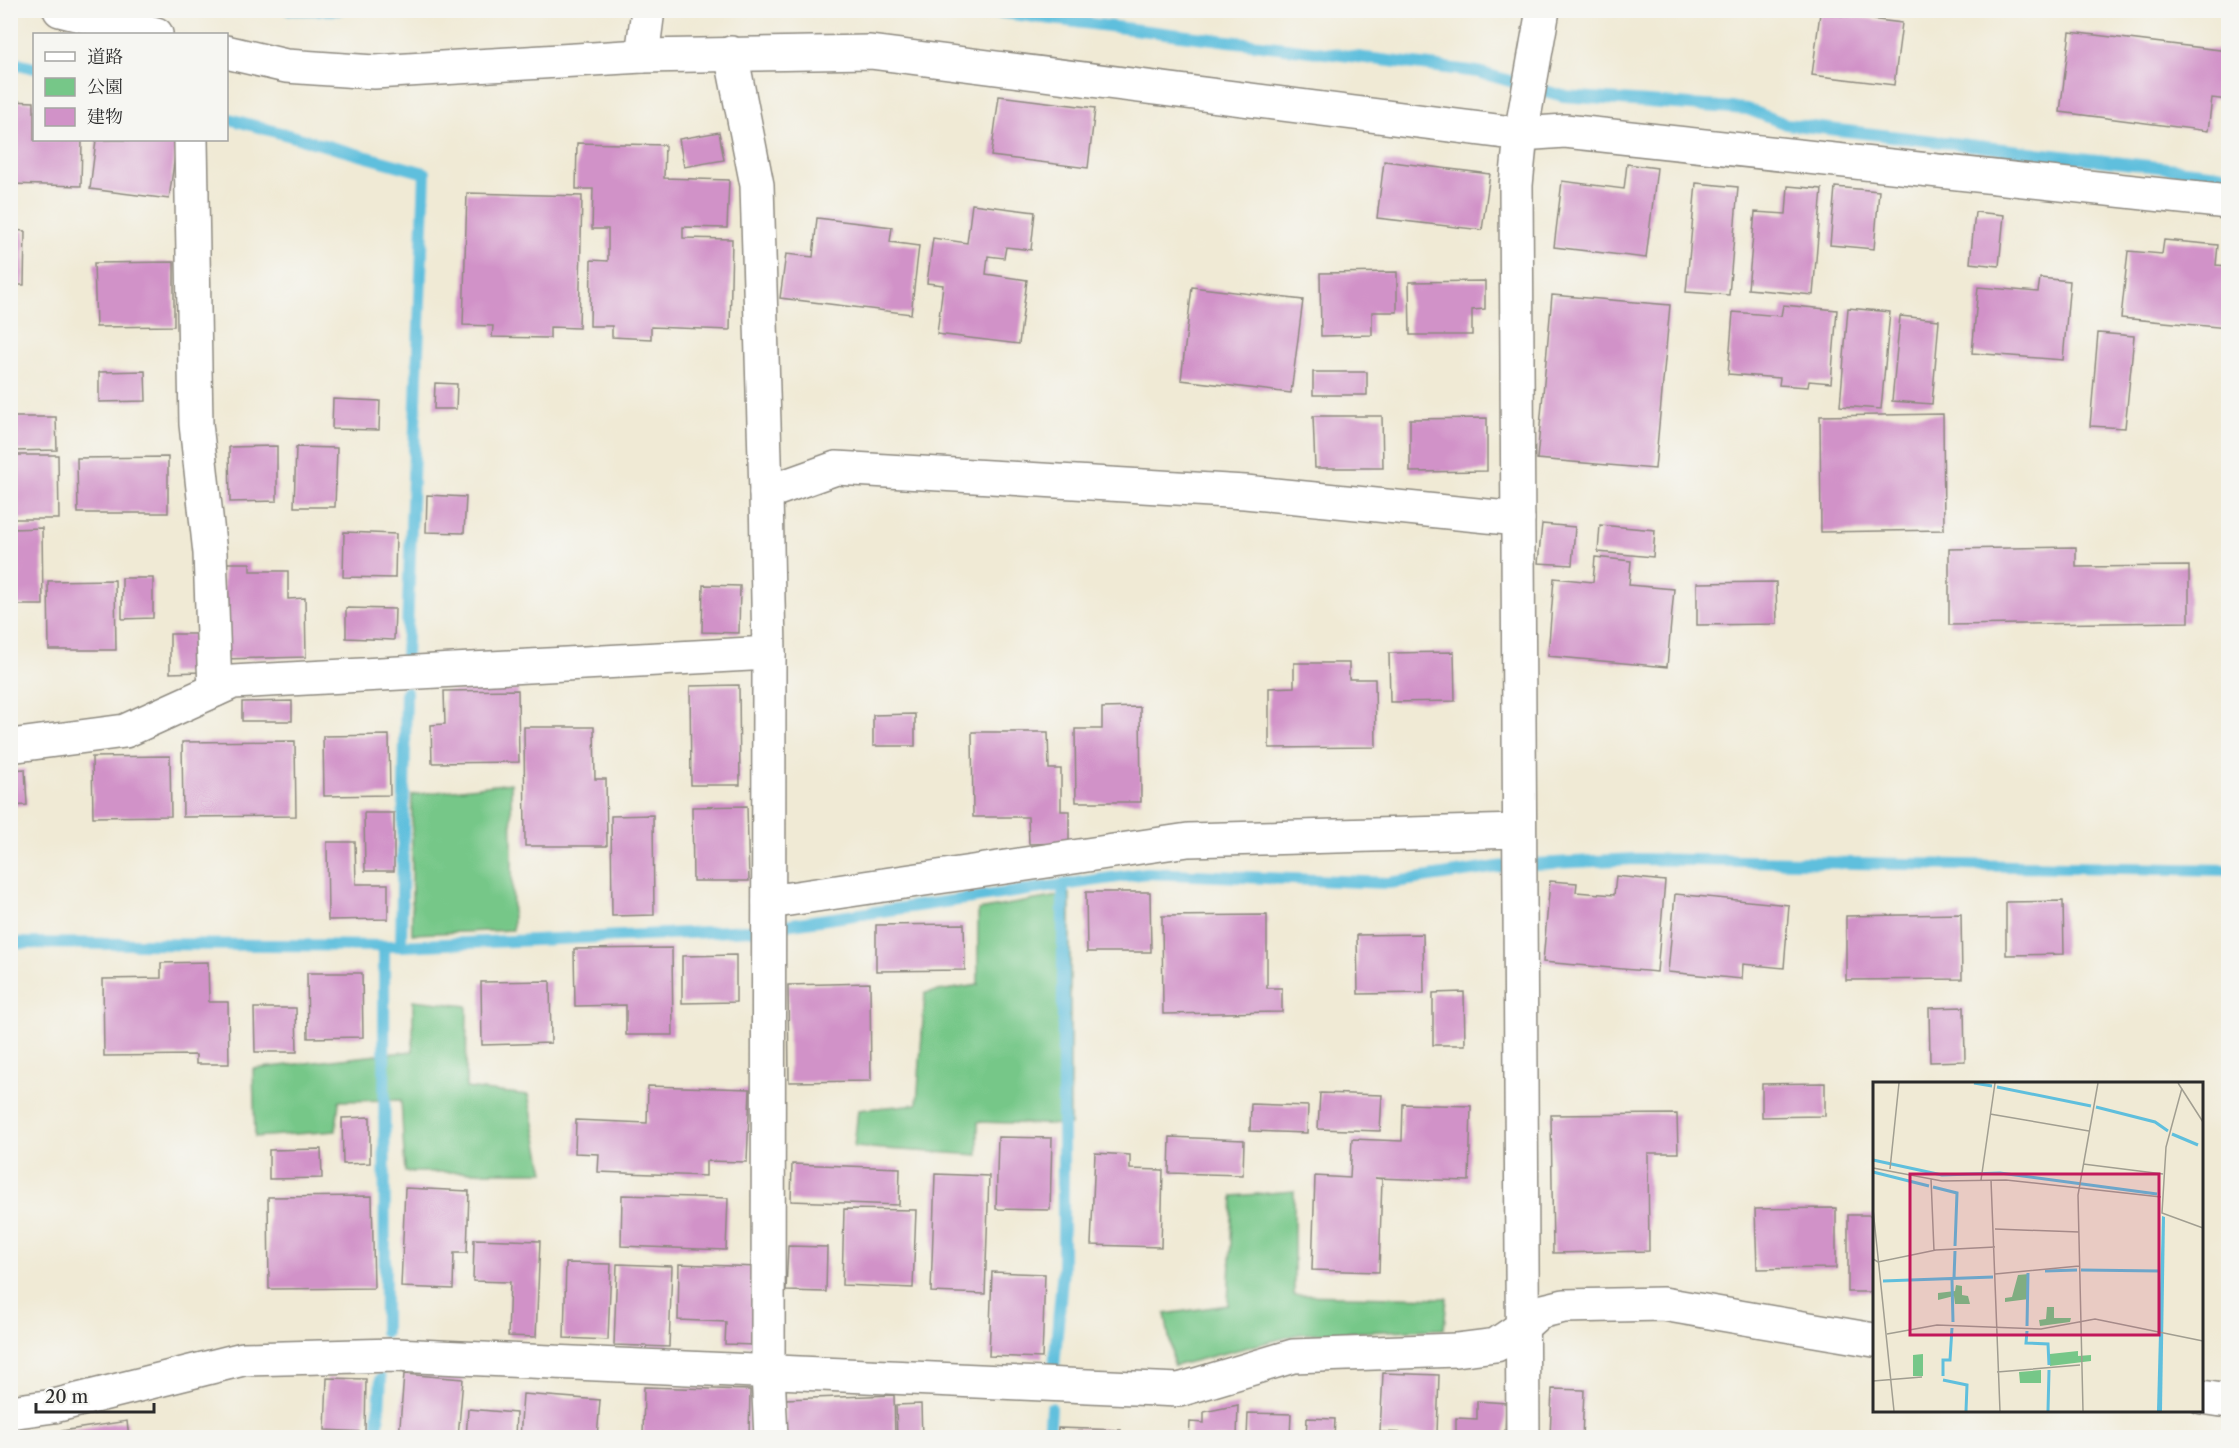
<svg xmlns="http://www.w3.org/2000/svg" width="2239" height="1448" viewBox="0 0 2239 1448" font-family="'Libre Caslon Text','Noto Serif JP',serif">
	<rect width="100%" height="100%" fill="#f6f6f2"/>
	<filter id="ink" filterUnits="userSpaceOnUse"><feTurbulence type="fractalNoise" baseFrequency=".0167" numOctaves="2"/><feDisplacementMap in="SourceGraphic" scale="12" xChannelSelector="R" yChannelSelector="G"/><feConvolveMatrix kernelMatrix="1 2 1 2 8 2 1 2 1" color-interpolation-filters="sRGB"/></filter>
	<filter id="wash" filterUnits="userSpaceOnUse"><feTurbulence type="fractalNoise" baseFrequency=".008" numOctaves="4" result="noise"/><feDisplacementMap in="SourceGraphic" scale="24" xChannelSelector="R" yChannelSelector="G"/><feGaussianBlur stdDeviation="1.35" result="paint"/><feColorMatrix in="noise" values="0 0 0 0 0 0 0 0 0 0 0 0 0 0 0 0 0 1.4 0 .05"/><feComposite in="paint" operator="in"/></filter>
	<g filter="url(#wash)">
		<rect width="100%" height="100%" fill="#f0ead5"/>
		<g fill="#76c788" stroke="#50795a" stroke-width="1.5">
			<path d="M511 783 513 930 412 934V795Z"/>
			<path d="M1070 894V1125L978 1122V1155L854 1147 858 1110 917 1104 925 993 978 985V910Z"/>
			<path d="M413 1000 467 1006 466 1088 528 1095 544 1172H405L401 1100 339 1101 336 1131 255 1137 253 1069 413 1051Z"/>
			<path d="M1294 1191V1295L1447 1298 1444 1329 1300 1334 1174 1366 1165 1314 1228 1305 1233 1196Z"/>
		</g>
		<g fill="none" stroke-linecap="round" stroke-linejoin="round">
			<g stroke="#5fbfdd" stroke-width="12">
				<path d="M289 10H338"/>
				<path d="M979 10 1478 72 1563 96 1747 109 1786 124 2227 175"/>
				<path d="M10 62 34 68"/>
				<path d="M226 118 425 173 406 656"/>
				<path d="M1534 864 1636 859 2228 870"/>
				<path d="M785 925 1146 873 1388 883 1505 866"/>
				<path d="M10 943 401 946 752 930"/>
				<path d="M384 946 385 1332"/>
				<path d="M401 946 406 692"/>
				<path d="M1054 1367 1063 1268V885"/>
				<path d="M377 1438 381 1379"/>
				<path d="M1049 1438 1051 1408"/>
			</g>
		</g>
		<g id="blocks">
			<g fill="#d192c8">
				<path d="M1820 13 1902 23 1894 85 1812 75Z"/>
				<path d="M2070 32 2228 51V100L2212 98 2208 131 2060 112Z"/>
				<path d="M999 96 1095 108 1088 168 991 156Z"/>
				<path d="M10 101 34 102V140H82L81 186 10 184Z"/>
				<path d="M719 132 724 160 684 167 679 139Z"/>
				<path d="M96 140H177L169 199 90 189Z"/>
				<path d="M577 143 665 145 664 178 729 180 727 228 683 227V238L732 239 730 330 651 327V339L612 337V326H590L591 260 608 261V229H592L593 189H576Z"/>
				<path d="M1384 161 1490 174 1482 230 1377 218Z"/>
				<path d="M1627 164 1657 168 1646 258 1554 247 1562 181 1624 189Z"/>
				<path d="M1696 183 1738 187 1729 295 1686 292Z"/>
				<path d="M1788 186 1822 189 1813 295 1748 289 1755 212 1786 214Z"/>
				<path d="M1835 187 1879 191 1874 249 1830 245Z"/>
				<path d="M467 193 582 196 579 328 550 327V338L492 337 493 326 463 325Z"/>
				<path d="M972 204 1035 212 1031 250 1006 247 1004 258 988 256 986 274 1027 280 1019 344 937 334 943 285 927 283 933 238 967 243Z"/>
				<path d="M1975 212 2004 215 1999 266 1970 263Z"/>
				<path d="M817 218 892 227 890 242 919 246 911 314 780 298 786 254 813 257Z"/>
				<path d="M10 230 25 231 24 285H10Z"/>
				<path d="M2164 240 2218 245 2216 265 2228 266V328L2121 318 2128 251 2162 254Z"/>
				<path d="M174 262V326L96 327 94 263Z"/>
				<path d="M1397 272V312H1372V335L1321 336 1320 273Z"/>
				<path d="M2040 278 2070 281 2063 360 1972 353 1978 287 2038 292Z"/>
				<path d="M1485 281V309L1472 310V335H1410L1409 282Z"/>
				<path d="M1192 287 1303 300 1291 393 1181 380Z"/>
				<path d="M1552 295 1670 305 1655 469 1537 459Z"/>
				<path d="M1783 305 1837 310 1831 383 1809 381 1808 387 1779 385 1780 378 1728 374 1733 312 1781 316Z"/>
				<path d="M1848 308 1890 312 1881 409 1840 406Z"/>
				<path d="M1900 316 1939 320 1932 404 1892 401Z"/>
				<path d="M2098 333 2134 336 2125 428 2090 426Z"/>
				<path d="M145 371 146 401 99 402V372Z"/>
				<rect x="1313" y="372" width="54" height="23"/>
				<path d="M435 383 457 384 456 409H434Z"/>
				<path d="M333 399 380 401 379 430 332 429Z"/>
				<path d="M1943 414 1944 530 1821 532 1820 416Z"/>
				<path d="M1313 416H1382L1383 468H1315Z"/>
				<path d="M14 417H56L57 450 14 451Z"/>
				<path d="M1487 418V471L1410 472V419Z"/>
				<path d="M277 446V501L230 502 229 447Z"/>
				<path d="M296 447 337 448 335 507H294Z"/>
				<path d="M13 455H58L59 519H14Z"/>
				<path d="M168 457V513H78L77 458Z"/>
				<path d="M427 495 466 497 464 533 426 532Z"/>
				<path d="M1542 524 1575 527 1572 565 1538 563Z"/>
				<path d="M1600 525 1655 530 1653 557 1598 552Z"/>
				<path d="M42 528 43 605H12L11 529Z"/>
				<path d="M344 532 396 534 395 578 343 577Z"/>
				<path d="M2076 547V567L2189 566V622L1949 625V549Z"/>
				<path d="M1595 557 1631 561 1629 585 1674 589 1667 667 1548 656 1554 578 1593 582Z"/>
				<path d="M223 563H250V571H288V599L305 598 306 657 224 659Z"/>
				<path d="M122 578H153V618L122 619Z"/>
				<path d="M115 580 116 650H49L48 581Z"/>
				<path d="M1776 582 1777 624 1697 625V583Z"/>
				<path d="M703 585 740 586 739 633 702 632Z"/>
				<path d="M346 608 395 609 394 640 346 638Z"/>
				<path d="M170 634H200V672L170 673Z"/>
				<path d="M1454 652 1455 701 1390 702 1389 653Z"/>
				<path d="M1294 663H1349V679H1375L1376 747 1269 748V688L1294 687Z"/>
				<path d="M739 685 740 785H691L690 686Z"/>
				<path d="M518 690 519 762 432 763 431 725 445 724 444 691Z"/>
				<path d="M292 701V721H242V702Z"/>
				<path d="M1140 707 1141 802H1076L1075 729H1102V708Z"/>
				<path d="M915 714V746H873V715Z"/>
				<path d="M524 727H594L595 779H606L607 846H525Z"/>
				<path d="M972 732H1048L1049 769H1061V811H1069V843L1029 844 1028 817H973Z"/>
				<path d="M389 735 390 795 324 796 323 736Z"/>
				<path d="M295 741 296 816 183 817 182 742Z"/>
				<path d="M170 756 171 816 93 817 92 757Z"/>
				<path d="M25 769 27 805 10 806V770Z"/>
				<path d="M747 806 749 881H693L692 807Z"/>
				<path d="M364 813H394V871H365Z"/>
				<path d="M653 815 654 915 612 916 611 816Z"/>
				<path d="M327 842H355L356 884H388V919L328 920Z"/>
				<path d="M1616 876 1665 881 1657 972 1543 962 1550 881 1577 883 1576 892 1614 895Z"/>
				<path d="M1086 892H1150L1151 952H1087Z"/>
				<path d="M1675 894 1789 905 1784 968 1743 964 1742 979 1668 972Z"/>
				<path d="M2063 901 2064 954 2006 955V902Z"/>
				<path d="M1961 914 1962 979 1846 980V916Z"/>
				<path d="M1267 915V988H1282V1012L1163 1014 1162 916Z"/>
				<path d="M964 924 965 970 876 971V925Z"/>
				<path d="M1423 934 1424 993 1358 994 1357 935Z"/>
				<path d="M672 948 673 1035H626V1005L575 1006 574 949Z"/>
				<path d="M736 955V1002L682 1003V956Z"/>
				<path d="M208 962 209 1002H228L229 1064H196V1055L104 1056 103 979 161 978V963Z"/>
				<path d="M307 973H362L363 1037 308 1038Z"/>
				<path d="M550 981 551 1043 482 1045 481 982Z"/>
				<path d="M870 983 871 1081 789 1082 788 985Z"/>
				<path d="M1464 992 1465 1045H1433V993Z"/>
				<path d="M1964 1007 1965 1061 1930 1062 1929 1008Z"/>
				<path d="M254 1008H296L297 1052H255Z"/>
				<path d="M10 1038H12L15 1081 10 1082Z"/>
				<path d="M1825 1083V1116L1762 1117V1084Z"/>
				<path d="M648 1086 750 1089 747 1162 706 1161V1176L598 1172 599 1154 575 1153 576 1120 647 1123Z"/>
				<path d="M1320 1093 1382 1095 1380 1131 1318 1129Z"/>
				<path d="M1251 1104 1308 1106 1307 1133 1250 1131Z"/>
				<path d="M1403 1104 1471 1106 1469 1181 1375 1178 1382 1179 1379 1272 1312 1270 1315 1176 1350 1178 1352 1139 1402 1141Z"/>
				<path d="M1677 1114 1678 1153H1648L1649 1251 1553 1253 1551 1115Z"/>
				<path d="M370 1117V1163L343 1164 342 1118Z"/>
				<path d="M998 1137 1052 1138 1050 1210 996 1209Z"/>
				<path d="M1170 1137 1244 1140 1243 1175 1169 1173Z"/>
				<path d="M321 1149 322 1178 269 1179V1150Z"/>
				<path d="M1095 1153 1130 1155V1169L1163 1170 1161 1247 1091 1245Z"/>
				<path d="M792 1164 900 1168 899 1205 791 1201Z"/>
				<path d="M935 1174 989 1176 985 1294 931 1292Z"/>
				<path d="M405 1188 469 1191 467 1253H454L453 1289 401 1287Z"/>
				<path d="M622 1195 728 1198 726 1250 621 1246Z"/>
				<path d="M372 1196 374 1288 269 1289 268 1197Z"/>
				<path d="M1836 1208V1268L1757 1269 1755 1209Z"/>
				<path d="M844 1209 916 1210 913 1288 842 1285Z"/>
				<rect x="1848" y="1215" width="26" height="77"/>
				<path d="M474 1239 540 1241 536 1337 508 1336 510 1282 473 1281Z"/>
				<path d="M788 1246 827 1247 826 1292 786 1291Z"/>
				<path d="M566 1263 611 1264 608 1340 564 1338Z"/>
				<path d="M617 1264 672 1266 669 1347 614 1345Z"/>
				<path d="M679 1264 757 1267 755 1345 725 1344 726 1322 678 1320Z"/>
				<path d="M992 1272 1045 1274 1042 1358 989 1356Z"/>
				<path d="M1383 1373 1439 1375 1437 1434 1380 1432Z"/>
				<path d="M404 1374 463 1379 458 1438H399Z"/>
				<path d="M327 1378 366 1379 365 1432 325 1430Z"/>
				<path d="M644 1387 750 1390 749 1438H643Z"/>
				<path d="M1552 1389 1584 1390 1582 1438H1550Z"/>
				<path d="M523 1394 600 1400 597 1438H520Z"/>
				<path d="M894 1395 895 1438H786L785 1399Z"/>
				<path d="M1477 1401 1506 1403 1505 1438H1456V1418L1477 1419Z"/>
				<path d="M921 1404 922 1438H897L896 1405Z"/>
				<path d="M1238 1405 1237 1438H1189L1190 1422 1204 1423V1412Z"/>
				<path d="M468 1409 516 1413 515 1438H466Z"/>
				<path d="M1248 1413 1291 1414 1290 1438H1247Z"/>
				<path d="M1307 1418 1335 1419 1334 1438H1306Z"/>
				<path d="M127 1421 129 1438H63L62 1431Z"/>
				<path d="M1058 1428 1121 1430V1438H1057Z"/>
			</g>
		</g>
	</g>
	<g filter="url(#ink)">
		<use href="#blocks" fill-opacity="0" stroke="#8e8a80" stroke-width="1.5"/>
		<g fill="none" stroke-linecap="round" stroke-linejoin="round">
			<defs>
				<g id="minor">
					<path d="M60 10 156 34"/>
					<path d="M226 52 286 66 374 72 642 56 870 52 1521 134 1565 131 2228 202"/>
					<path d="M731 53 757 185 766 493 769 653 768 1372 771 1438"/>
					<path d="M642 56 648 10"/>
					<path d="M191 140 196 424 210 553 215 690"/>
					<path d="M766 493 836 468 1245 492 1518 519"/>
					<path d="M10 746 125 731 233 682 769 653"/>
					<path d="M769 902 1188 840 1519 831"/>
					<path d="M2202 1397 2228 1401"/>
					<path d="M10 1412 54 1406 243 1359 395 1355 1179 1390 1293 1356 1456 1350 1496 1345 1521 1328 1539 1312 1564 1306 1663 1304 1874 1340"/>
					<path d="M1523 1438 1516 185 1521 134 1543 10"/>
				</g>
			</defs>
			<use href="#minor" stroke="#8e8a80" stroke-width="36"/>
			<use href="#minor" stroke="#fff" stroke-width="33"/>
		</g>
	</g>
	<g transform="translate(1873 1082)">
		<rect width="330" height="330" fill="#f0ead5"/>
		<path d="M156 192V217L132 220V216L139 215 145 193ZM83 203 89 204V213L95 214 97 222H82L81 214 65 218V211L82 209ZM174 225H181V236H198L197 240 167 244 166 238 173 237ZM205 269V274L218 273V279L177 284V272ZM50 272V294H40V273ZM168 288V301H147L146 290Z" fill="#76c788"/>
		<path d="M289 134 292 135 289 329H284Z" fill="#5fbfdd"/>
		<path fill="none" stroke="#5fbfdd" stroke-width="3" d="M101 1 119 4M124 5 218 24M223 25 282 40 295 49M299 52 325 63M0 78 69 93 127 91 284 112M0 90 56 104M60 105 84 111 82 164M208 188 287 189M172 189 204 188M81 196 82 169M79 198 80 240M10 199 120 195M154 244 155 191M154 249 153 261 175 262 176 283M70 294V278H77L79 246M70 298 94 303 93 329M175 329 176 288"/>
		<path fill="none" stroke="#a19e91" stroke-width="1.5" d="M305 1 330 40M309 6 293 65 289 131 330 146M117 32 216 49M210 82 290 92M0 86 69 99 133 98 288 115M17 87 26 1M58 97 61 169M108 98 122 1M118 98 127 329M0 127 21 329M122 147 206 150M0 177 5 180 63 168 122 165M122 192 206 184M14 252 64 243 168 247 222 237 330 259M124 290 207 283M0 299 49 295M210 329 205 113 225 1"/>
		<path fill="#c2185b" fill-opacity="0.15" stroke="#c2185b" stroke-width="3" d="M37 92H286V253H37Z"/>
		<rect width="330" height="330" fill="none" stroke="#2b2b2b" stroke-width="3"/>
	</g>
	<rect width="2239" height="1448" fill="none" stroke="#f6f6f2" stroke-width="36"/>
	<rect x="33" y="33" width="195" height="108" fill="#f6f6f2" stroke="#a5a5a2" stroke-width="1.5"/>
	<rect x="45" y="52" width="30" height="9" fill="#ffffff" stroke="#a5a5a2" stroke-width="1.5"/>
	<text x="87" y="63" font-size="18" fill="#2b2b2b">道路</text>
	<rect x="45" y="78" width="30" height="18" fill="#76c788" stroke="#a5a5a2" stroke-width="1.5"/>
	<text x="87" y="93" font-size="18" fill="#2b2b2b">公園</text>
	<rect x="45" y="108" width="30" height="18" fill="#d192c8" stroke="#a5a5a2" stroke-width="1.5"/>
	<text x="87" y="123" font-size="18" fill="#2b2b2b">建物</text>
	<path d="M36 1403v9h118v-9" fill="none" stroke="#2b2b2b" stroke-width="3"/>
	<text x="45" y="1403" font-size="18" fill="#2b2b2b" stroke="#f6f6f2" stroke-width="4.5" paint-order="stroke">20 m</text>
</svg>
